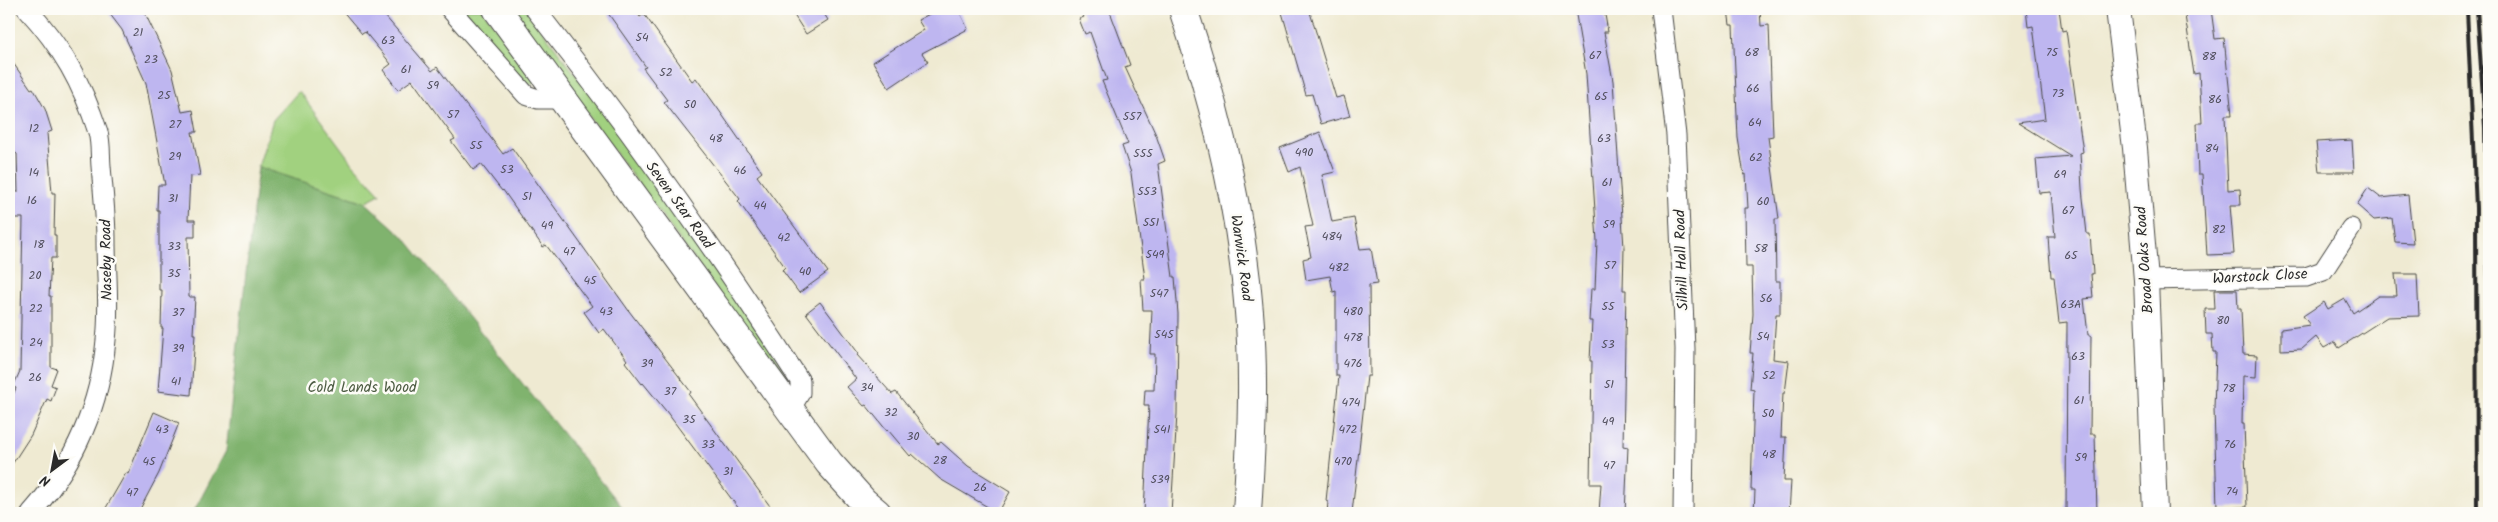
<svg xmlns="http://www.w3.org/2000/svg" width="2498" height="522" viewBox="0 0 2498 522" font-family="Kalam,sans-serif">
	<rect width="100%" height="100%" fill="#fdfcf7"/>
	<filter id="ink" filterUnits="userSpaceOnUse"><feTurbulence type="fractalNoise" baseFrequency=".02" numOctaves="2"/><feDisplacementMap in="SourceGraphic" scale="10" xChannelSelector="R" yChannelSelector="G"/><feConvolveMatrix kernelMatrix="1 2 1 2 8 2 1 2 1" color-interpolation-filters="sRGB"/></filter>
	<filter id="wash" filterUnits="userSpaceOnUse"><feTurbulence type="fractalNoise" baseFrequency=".0096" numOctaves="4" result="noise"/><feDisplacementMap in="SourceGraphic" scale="20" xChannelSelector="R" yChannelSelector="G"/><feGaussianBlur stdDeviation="1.12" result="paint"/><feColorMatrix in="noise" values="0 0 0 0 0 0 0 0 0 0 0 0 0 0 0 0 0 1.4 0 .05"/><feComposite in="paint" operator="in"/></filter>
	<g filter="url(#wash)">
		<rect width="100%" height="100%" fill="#efead2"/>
		<g fill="#a1d17f" stroke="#667e55">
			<path d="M458 9H482L535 81 532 84 522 82Z"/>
			<path d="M510 9H526C616 128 712 251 789 378L785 383Z"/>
			<path d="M299 91 353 164 380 194 365 202 258 167 273 120Z"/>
		</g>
		<path fill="#80b36e" stroke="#566f4c" d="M258 167 365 202 405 238 627 513H193L226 451Z"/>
		<g id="blocks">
			<g fill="#beb6f0">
				<path d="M106 9H143L172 70 182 112 193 110 197 132H192L200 175 190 176 188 220H195V237H188L189 297H195L193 334H195L191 395 158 391 163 328H161L162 290H159V210H157L158 185H165L146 83 122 30Z"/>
				<path d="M341 9H379L432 71 437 67 503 154 512 148 629 311 691 392 689 395 775 513H742L666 411 643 383 642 384 625 362 627 360 604 329 599 333 584 312 592 306 546 245 543 247 503 190 502 191 481 164 473 170 451 141 455 139 412 80 398 90 383 70 391 64 365 32 362 34Z"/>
				<path d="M605 9H633L640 17 644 14 692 81 696 78 716 106 762 172 757 176 828 272 799 293 782 270 785 267 738 201 740 199 664 102 667 100 643 68 646 67Z"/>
				<path d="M790 9H821L828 20 806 34Z"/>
				<path d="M939 9H958L968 29 922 53 928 62 889 88 873 62 924 30 918 20Z"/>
				<path d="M1079 9H1109L1130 65 1125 67 1156 135 1165 161 1158 164 1173 277H1175L1178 314 1177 414 1171 513H1144L1149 405H1144L1145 390H1154L1155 354H1150L1152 310H1143L1141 279H1145L1131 173 1122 146 1128 144 1102 81 1107 80 1090 32 1085 34 1079 19 1084 17Z"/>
				<path d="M1281 9H1309L1336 98 1344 96 1350 116 1321 124 1312 94 1306 95Z"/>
				<path d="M1575 9H1604L1608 32H1604L1613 81 1624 248 1623 290H1626L1623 446 1628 447 1625 513H1599L1601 484H1590L1592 361H1590L1592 321H1589L1591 289H1595L1597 241 1586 74Z"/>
				<path d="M1728 9H1760L1761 26 1769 25 1773 136 1768 137 1779 219H1775L1776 281H1780V314H1776L1773 359 1789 361 1785 393H1783L1781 437H1786L1784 481H1791L1789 513H1754L1755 490H1751L1754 390 1750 389 1753 353H1750L1753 314 1752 267H1746L1745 208H1748L1746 174 1744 175 1738 138 1733 25H1730Z"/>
				<path d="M2026 9H2059L2062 31 2066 30 2083 152 2080 153 2082 189 2087 234H2090L2093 274H2091L2093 298 2084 299 2088 335H2091L2090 434H2095L2097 513H2066L2067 322 2059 323 2054 277H2051L2048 237H2055L2051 192 2039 193 2036 159 2071 156 2018 123 2045 119 2033 26 2028 27Z"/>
				<path d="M2184 9H2211L2215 39 2224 38 2232 115H2225L2228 190 2240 189 2241 205H2230L2234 254 2207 255 2202 174H2198L2196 123H2202L2199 73 2194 74Z"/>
				<path d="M9 57 31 89 33 88 45 109 52 131 47 133 52 193H55L54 235H56V258H51L49 296H51V367L57 369 51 385 56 387 51 401 47 399 31 435 9 469V405L16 388 13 387 20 371 23 218H10V192H18L17 154 12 150 9 139Z"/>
				<path d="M1320 132 1335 172 1322 175 1332 222 1354 218 1360 249 1371 248 1377 284 1369 285 1370 376H1367L1352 513H1327L1328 502 1326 501 1339 376H1336V291L1333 292 1330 276 1306 280 1303 259 1311 257 1305 227 1313 226 1300 167 1289 172 1280 148Z"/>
				<path d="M2352 140 2354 172H2319L2316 142Z"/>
				<path d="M2368 188 2381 198 2408 195 2413 243 2395 242 2392 218 2374 220 2357 205Z"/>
				<path d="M2395 274H2417L2419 316 2387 317 2339 348 2335 342 2324 348 2316 337 2302 349 2281 350V329L2310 325 2303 316 2324 302 2328 309 2345 299 2353 313 2378 296H2397Z"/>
				<path d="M2214 290H2237L2238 309H2241L2243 354 2257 355 2256 377 2243 376 2242 424H2244L2247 507 2217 508 2214 408 2216 352H2213L2212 334H2206L2205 309H2215Z"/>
				<path d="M820 302 859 354 857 355 892 394 896 392 938 444 941 442 968 466 1010 492 998 513 940 479 912 454 910 456 888 430 887 431 866 405 864 406 847 387 856 379 806 313Z"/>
				<path d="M154 412 179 423 159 473 138 513H103L126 473 128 474Z"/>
			</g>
		</g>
	</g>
	<g filter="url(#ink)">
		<use href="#blocks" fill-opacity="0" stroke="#484844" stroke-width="1"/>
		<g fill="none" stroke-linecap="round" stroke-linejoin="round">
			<defs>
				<g id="minor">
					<path d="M27 9C62 47 82 83 98 132 101 143 100 155 101 166 103 191 106 216 106 241 106 274 110 308 106 340 100 407 75 463 31 513"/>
					<path d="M450 9 526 95 538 99H563"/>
					<path d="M535 9C629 128 718 253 800 381V393L790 410"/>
					<path d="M1661 9 1676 135 1685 349 1683 513"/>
					<path d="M2146 280 2306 277 2323 271 2351 228"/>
				</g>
				<path id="tertiary" d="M2118 9 2135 148 2146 280 2155 513"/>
				<path id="secondary" d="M1183 9C1216 107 1241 208 1249 312 1255 379 1251 446 1247 513"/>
				<path id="trunk" d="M497 9 829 463 864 502 877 513"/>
			</defs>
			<use href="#minor" stroke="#484844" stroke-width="21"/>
			<use href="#tertiary" stroke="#484844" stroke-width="26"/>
			<use href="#secondary" stroke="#484844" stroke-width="30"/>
			<use href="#trunk" stroke="#484844" stroke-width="30"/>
			<use href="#minor" stroke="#fff" stroke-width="19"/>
			<use href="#tertiary" stroke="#fff" stroke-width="24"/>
			<use href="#secondary" stroke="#fff" stroke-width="28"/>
			<use href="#trunk" stroke="#fff" stroke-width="28"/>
			<g stroke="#2b2b2b" stroke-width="4">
				<path d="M2467 9 2476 208 2477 513"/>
				<path d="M2477 9 2485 127 2489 329"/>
				<path d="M2488 513 2489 406"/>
			</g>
		</g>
	</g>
	<g text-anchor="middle" stroke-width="5" stroke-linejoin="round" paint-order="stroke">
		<g font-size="12" fill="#504e5c">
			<text x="138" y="36">21</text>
			<text x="642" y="41">54</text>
			<text x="388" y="44">63</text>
			<text x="1752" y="56">68</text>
			<text x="2052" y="56">75</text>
			<text x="1595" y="59">67</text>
			<text x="2209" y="60">88</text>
			<text x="151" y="63">23</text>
			<text x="406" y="73">61</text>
			<text x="666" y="76">52</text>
			<text x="433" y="89">59</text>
			<text x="1753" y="92">66</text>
			<text x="2058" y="97">73</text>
			<text x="164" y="99">25</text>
			<text x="1601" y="100">65</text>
			<text x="2215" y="103">86</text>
			<text x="690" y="108">50</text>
			<text x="453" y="118">57</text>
			<text x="1132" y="120">557</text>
			<text x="1755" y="126">64</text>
			<text x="175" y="128">27</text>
			<text x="34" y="132">12</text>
			<text x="716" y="142">48</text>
			<text x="1604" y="142">63</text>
			<text x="476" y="149">55</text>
			<text x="2212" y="152">84</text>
			<text x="1304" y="156">490</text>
			<text x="1143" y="157">555</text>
			<text x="175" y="160">29</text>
			<text x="1756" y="161">62</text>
			<text x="507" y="173">53</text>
			<text x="740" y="174">46</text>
			<text x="34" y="176">14</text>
			<text x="2060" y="178">69</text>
			<text x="1607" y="186">61</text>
			<text x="1147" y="195">553</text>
			<text x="527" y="200">51</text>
			<text x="173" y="202">31</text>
			<text x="32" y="204">16</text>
			<text x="1763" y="205">60</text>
			<text x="760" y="209">44</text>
			<text x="2068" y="214">67</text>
			<text x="1151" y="226">551</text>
			<text x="1609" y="228">59</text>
			<text x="547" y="229">49</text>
			<text x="2219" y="233">82</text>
			<text x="1332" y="240">484</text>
			<text x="784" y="241">42</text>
			<text x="39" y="248">18</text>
			<text x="174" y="250">33</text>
			<text x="1761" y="252">58</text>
			<text x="569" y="255">47</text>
			<text x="1155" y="258">549</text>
			<text x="2071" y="259">65</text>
			<text x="1610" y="269">57</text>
			<text x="1339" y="271">482</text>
			<text x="805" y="275">40</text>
			<text x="174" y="277">35</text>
			<text x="35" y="279">20</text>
			<text x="590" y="284">45</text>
			<text x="1159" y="297">547</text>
			<text x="1766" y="302">56</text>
			<text x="2071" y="308">63A</text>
			<text x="1608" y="310">55</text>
			<text x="36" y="312">22</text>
			<text x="606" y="315">43</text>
			<text x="1353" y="315">480</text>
			<text x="178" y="316">37</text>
			<text x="2223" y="324">80</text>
			<text x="1164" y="338">545</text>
			<text x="1763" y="340">54</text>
			<text x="1353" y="341">478</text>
			<text x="36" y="346">24</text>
			<text x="1608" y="348">53</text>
			<text x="178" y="352">39</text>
			<text x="2078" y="360">63</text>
			<text x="647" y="367">39</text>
			<text x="1353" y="367">476</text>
			<text x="1769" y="379">52</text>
			<text x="35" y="381">26</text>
			<text x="176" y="385">41</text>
			<text x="1609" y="388">51</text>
			<text x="867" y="391">34</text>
			<text x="2229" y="392">78</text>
			<text x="670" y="395">37</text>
			<text x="2079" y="404">61</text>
			<text x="1351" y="406">474</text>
			<text x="891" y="416">32</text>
			<text x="1768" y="417">50</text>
			<text x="689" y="423">35</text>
			<text x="1608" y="425">49</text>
			<text x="162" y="433">43</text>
			<text x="1162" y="433">541</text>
			<text x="1348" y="433">472</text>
			<text x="913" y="440">30</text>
			<text x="708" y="448">33</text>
			<text x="2230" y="448">76</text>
			<text x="1769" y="458">48</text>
			<text x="2081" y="461">59</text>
			<text x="940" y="464">28</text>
			<text x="149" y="465">45</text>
			<text x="1343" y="465">470</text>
			<text x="1609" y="469">47</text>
			<text x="728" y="475">31</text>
			<text x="1160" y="483">539</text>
			<text x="980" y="491">26</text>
			<text x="2232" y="495">74</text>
			<text x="132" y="496">47</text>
		</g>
		<g font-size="15" fill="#2b2b2b" stroke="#fdfcf7">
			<text transform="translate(680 205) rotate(54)" y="5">Seven Star Road</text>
			<text transform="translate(1242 258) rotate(82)" y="5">Warwick Road</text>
			<text transform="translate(106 260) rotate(-91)" y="5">Naseby Road</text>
			<text transform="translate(1681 260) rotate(-92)" y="5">Silhill Hall Road</text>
			<text transform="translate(2144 260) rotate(-94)" y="5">Broad Oaks Road</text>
			<text transform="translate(2260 276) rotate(-3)" y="5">Warstock Close</text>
		</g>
		<g font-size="15" fill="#4e5d44" stroke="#fdfcf7">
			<text x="362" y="392">Cold Lands Wood</text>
		</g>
	</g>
	<rect width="2498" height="522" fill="none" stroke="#fdfcf7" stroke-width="30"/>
	<g transform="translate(52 470) rotate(212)" stroke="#fdfcf7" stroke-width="4" paint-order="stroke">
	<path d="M0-4L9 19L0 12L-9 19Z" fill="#2b2b2b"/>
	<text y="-8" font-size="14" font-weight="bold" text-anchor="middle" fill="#2b2b2b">N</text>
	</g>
</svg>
